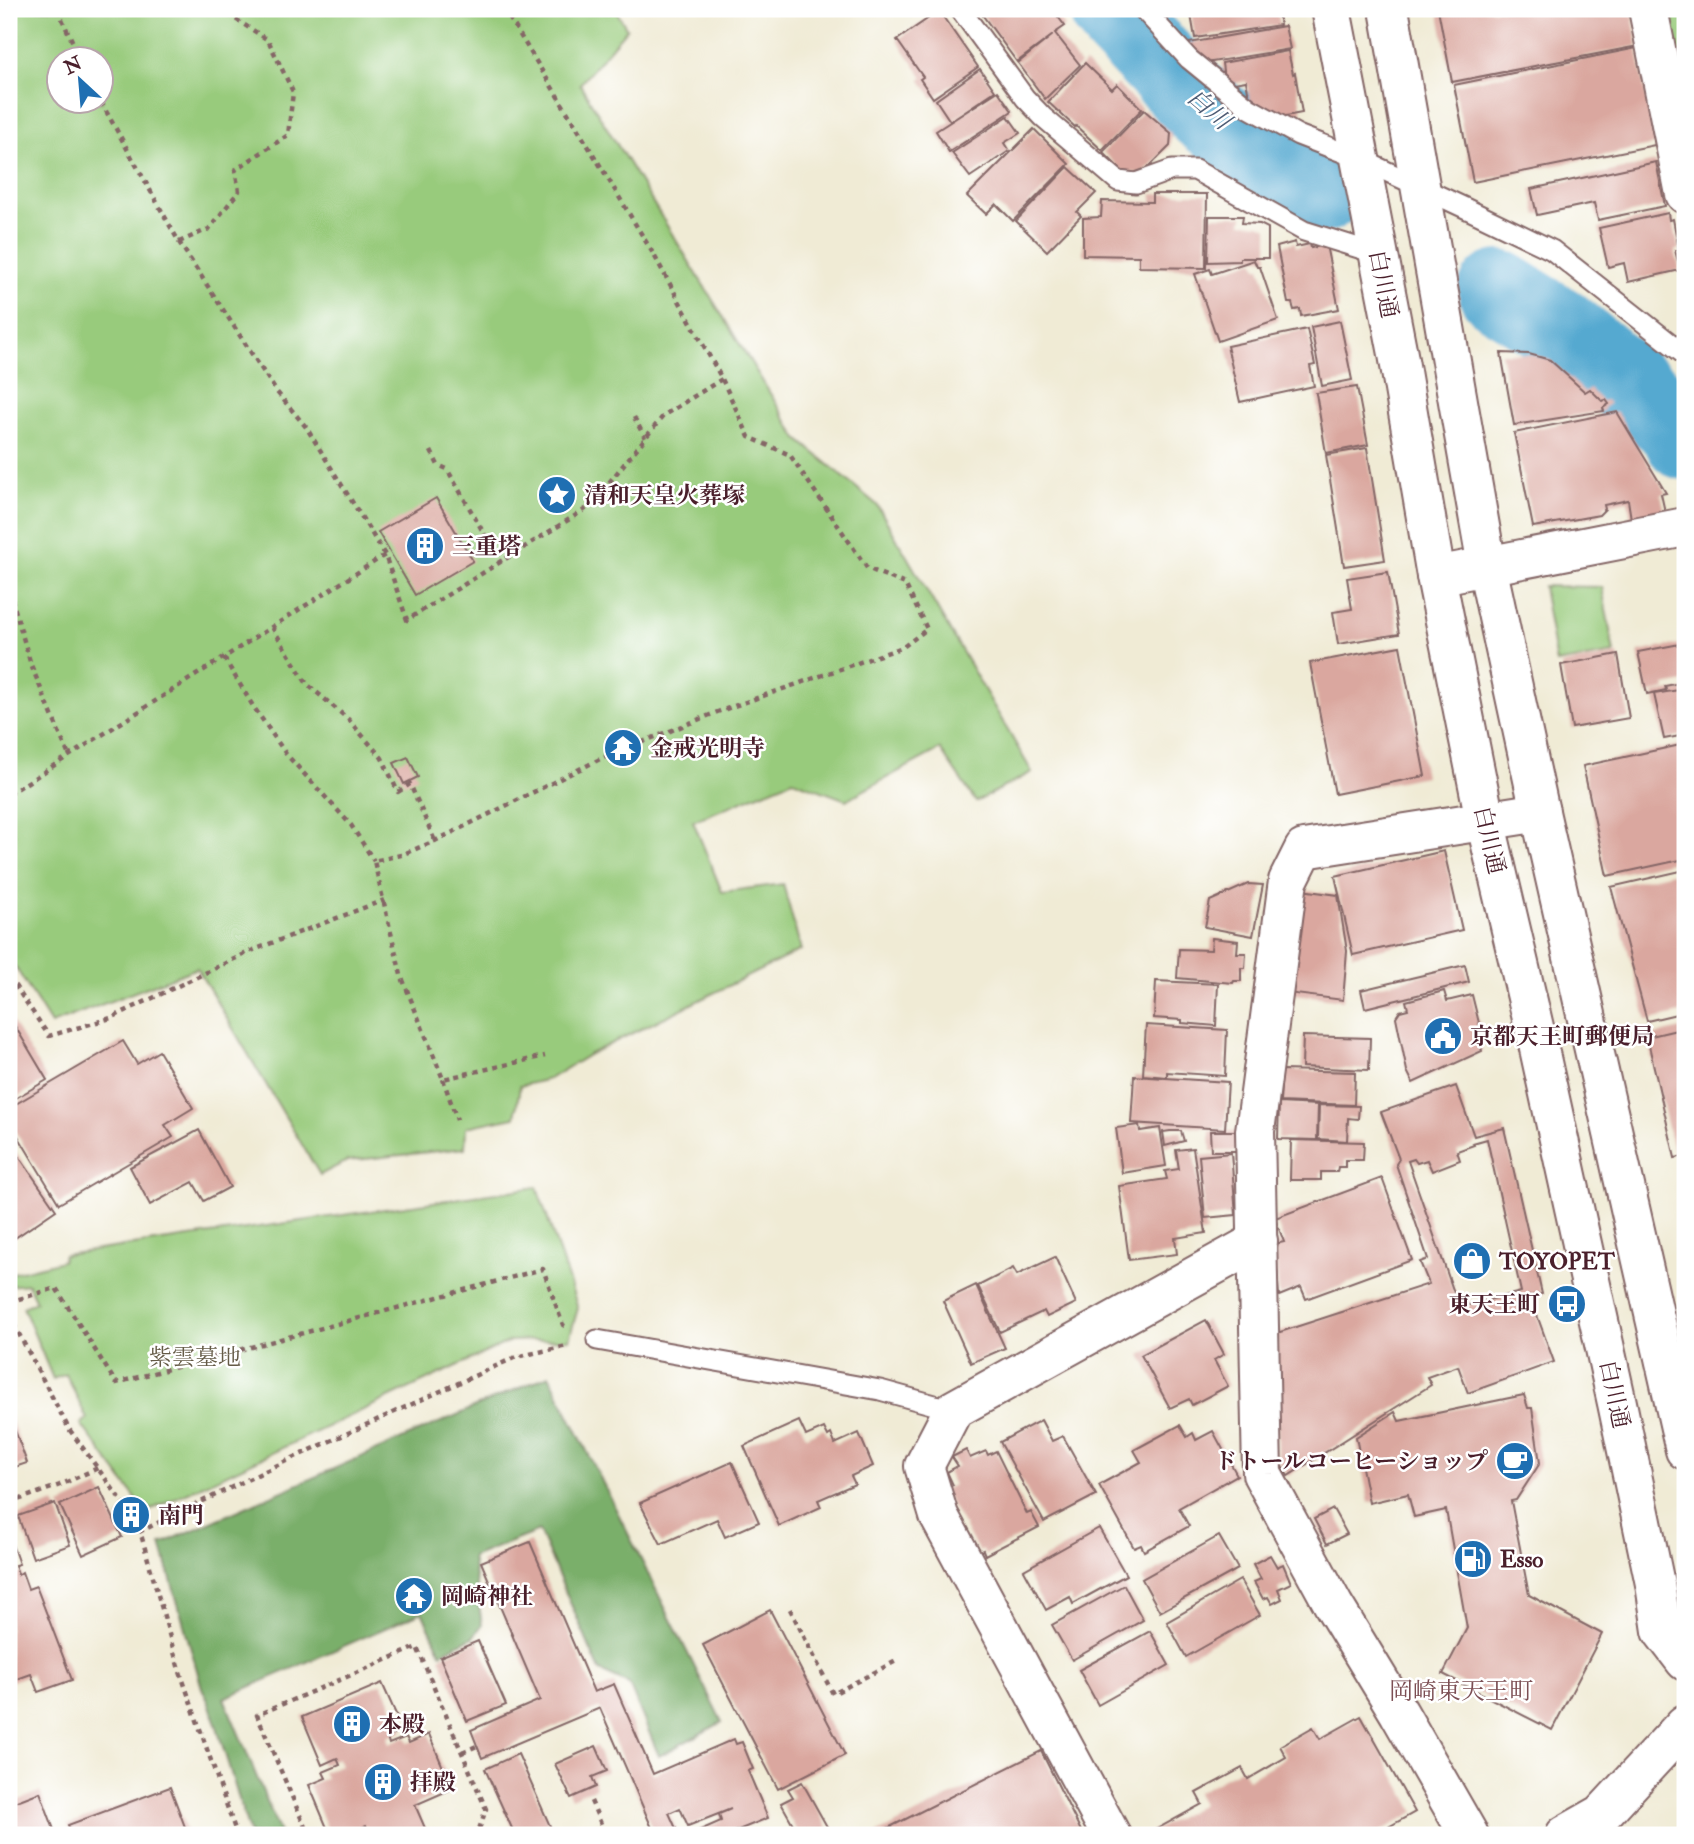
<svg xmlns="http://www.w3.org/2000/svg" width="1694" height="1844" viewBox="0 0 1694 1844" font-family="'IM FELL Double Pica','Noto Serif JP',serif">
	<rect width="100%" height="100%" fill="#fff"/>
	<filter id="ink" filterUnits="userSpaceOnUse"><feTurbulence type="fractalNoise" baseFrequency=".0143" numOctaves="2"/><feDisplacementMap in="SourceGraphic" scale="14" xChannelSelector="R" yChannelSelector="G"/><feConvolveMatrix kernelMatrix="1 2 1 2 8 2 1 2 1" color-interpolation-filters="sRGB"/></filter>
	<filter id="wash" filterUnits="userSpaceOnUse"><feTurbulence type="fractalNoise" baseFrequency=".00686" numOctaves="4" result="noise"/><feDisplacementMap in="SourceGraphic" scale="28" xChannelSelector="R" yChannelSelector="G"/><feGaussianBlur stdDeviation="1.57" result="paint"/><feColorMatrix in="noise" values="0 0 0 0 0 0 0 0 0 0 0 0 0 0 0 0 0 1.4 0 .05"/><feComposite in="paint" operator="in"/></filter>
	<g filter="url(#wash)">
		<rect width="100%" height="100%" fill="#f0ebd5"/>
		<g fill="#98cb7b" stroke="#717553" stroke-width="2" fill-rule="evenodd">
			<path d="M19 9H615L627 29 580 84 798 439 877 505 1032 772 976 802 940 749 846 800 793 780 693 821 722 892 783 884 801 950 590 1054 549 1079 520 1086 515 1117 466 1127 465 1148 347 1161 320 1175 197 968 51 1024 9 957V10ZM60 60H102V102H60Z"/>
			<path d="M1669 9H1685V73L1681 71Z"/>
			<path d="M1543 586 1602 587 1614 653 1556 663Z"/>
			<path d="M537 1187 578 1308 569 1339 510 1341 146 1512 81 1424 87 1419 66 1374 53 1379 23 1307 36 1302 28 1284 9 1286V1274L62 1261 64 1255Z"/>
		</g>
		<path fill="#7aaf6b" stroke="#62674b" stroke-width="2" d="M549 1375 722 1722 659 1756 629 1684 600 1671 539 1531 472 1557 482 1625 473 1637 441 1653 422 1612 224 1698 280 1833 275 1835H250L210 1705 202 1688 161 1544Z"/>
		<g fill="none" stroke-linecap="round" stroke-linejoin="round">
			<g stroke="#54a9d0" stroke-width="82">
				<path d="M1110 9 1119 21 1206 112 1249 145 1322 192"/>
				<path d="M1499 291 1561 329 1680 427 1685 439"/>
			</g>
		</g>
		<g id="blocks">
			<g fill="#daa79f" fill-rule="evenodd">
				<path d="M978 9H1052L1065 26 1055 33 1080 65 1045 99 1018 63 1053 35 1017 62Z"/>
				<path d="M1156 9H1190L1192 13 1162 18Z"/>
				<path d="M1216 9H1277L1280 25 1195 38 1191 15 1216 11Z"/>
				<path d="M1438 9H1631L1638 46 1452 82Z"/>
				<path d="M939 11 978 67 933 98 920 79 923 77 897 40Z"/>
				<path d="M1285 26 1290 49 1206 63 1183 44Z"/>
				<path d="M1637 48 1655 145 1473 182 1454 85Z"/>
				<path d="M1288 51 1293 74 1295 73 1302 113 1280 117 1278 112 1268 115 1250 101 1246 81 1229 84 1224 79 1222 63Z"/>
				<path d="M1085 63 1112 89 1117 84 1142 109 1102 150 1076 126 1075 127 1048 102Z"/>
				<path d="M980 69 995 91 950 121 936 100Z"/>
				<path d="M998 91 1012 111 949 152 936 131Z"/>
				<path d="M1144 110 1171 133 1170 146 1142 174 1122 171 1103 152Z"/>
				<path d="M1008 116 1020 133 1004 143 1009 151 970 177 952 153Z"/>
				<path d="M1034 129 1069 164 1013 221 996 204 986 214 967 196Z"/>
				<path d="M1656 162 1665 206 1598 220 1594 203 1537 215 1531 189Z"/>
				<path d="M1068 167 1096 193 1077 212 1081 216 1047 251 1016 221Z"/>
				<path d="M1152 194H1207L1206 268 1139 267V256L1083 255V218L1101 217 1102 201 1152 202Z"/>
				<path d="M1668 213 1669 220 1673 219 1679 250H1675L1680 270 1628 282 1624 263 1608 267 1599 228Z"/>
				<path d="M1209 216H1243L1242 223 1260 224 1268 228V258H1240V261L1208 262Z"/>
				<path d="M1295 242 1296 247 1310 244 1311 248 1326 245 1339 309 1301 316 1300 309 1294 310 1292 303H1288L1277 247Z"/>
				<path d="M1254 260 1257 267H1260L1278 320 1218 341 1195 274 1210 269 1212 274Z"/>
				<path d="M1340 321 1352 380 1322 386 1311 327Z"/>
				<path d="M1307 329 1315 365 1310 366 1314 386 1240 402 1227 346Z"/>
				<path d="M1501 353 1529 354 1550 360 1585 392 1590 389 1602 401 1606 400 1609 404 1603 408 1604 411 1514 425Z"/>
				<path d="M1357 387 1368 445 1326 453 1316 393Z"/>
				<path d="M1617 412 1666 493 1661 494 1665 512 1631 519 1628 500 1604 505 1605 509 1599 515 1533 527 1514 433Z"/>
				<path d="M1367 448 1385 560 1344 566 1326 455Z"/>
				<path d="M436 498 473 561 415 595 378 532Z"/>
				<path d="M1388 572 1399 634 1338 644 1333 612 1352 609 1347 578Z"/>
				<path d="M1685 643V682L1665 686 1666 690 1647 694 1638 652Z"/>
				<path d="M1400 646 1425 776 1335 794 1310 663Z"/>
				<path d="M1618 654 1629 718 1572 728 1561 665Z"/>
				<path d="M1685 689V735L1664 739 1654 694Z"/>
				<path d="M1685 744V859L1607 876 1583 766Z"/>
				<path d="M408 757 418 777 404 784 394 763Z"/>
				<path d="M1444 851 1462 930 1353 955 1335 876Z"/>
				<path d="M1685 870V1012L1647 1021 1611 887Z"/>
				<path d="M1248 884 1263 885 1253 936 1205 927 1210 901Z"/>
				<path d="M1301 890 1338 895 1347 951 1343 1000 1287 993Z"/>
				<path d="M1212 938 1238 941 1237 953H1246L1245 968H1241V981H1234L1233 983 1177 978 1179 949 1211 950Z"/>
				<path d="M1465 965 1469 982 1365 1008 1361 990Z"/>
				<path d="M1156 981 1218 984 1216 1026 1182 1023V1020L1154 1018Z"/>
				<path d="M1444 991 1447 1001 1472 995 1480 1027 1477 1028 1482 1051 1413 1083 1407 1071 1396 1017 1400 1011 1408 1009 1406 1001Z"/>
				<path d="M9 1016 47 1080 9 1102Z"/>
				<path d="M1146 1025 1227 1030 1225 1076 1167 1072V1077L1143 1075Z"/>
				<path d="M1685 1028V1156L1675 1158 1647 1037Z"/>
				<path d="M1303 1036 1370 1038 1369 1070 1302 1067Z"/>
				<path d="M123 1041 137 1064 159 1051 193 1108 165 1125 173 1137 59 1204 9 1121V1108Z"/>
				<path d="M1282 1070 1355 1072 1354 1105 1280 1102Z"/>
				<path d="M1134 1076 1228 1082 1225 1129 1131 1123Z"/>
				<path d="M1456 1086 1474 1136 1504 1128 1542 1294 1530 1296 1554 1362 1468 1393 1458 1366 1427 1377 1431 1385 1288 1476 1278 1460 1277 1333 1429 1284 1420 1262 1428 1259 1396 1164 1399 1159 1381 1112ZM1487 1139 1521 1292 1459 1307 1408 1161 1414 1159 1417 1163 1427 1160 1432 1171 1460 1160 1457 1151 1474 1145 1473 1143Z"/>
				<path d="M1279 1103 1318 1105 1317 1140 1278 1139Z"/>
				<path d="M1319 1105 1359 1106 1358 1119 1348 1118 1347 1141 1318 1139Z"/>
				<path d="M1139 1125 1140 1131 1160 1128 1166 1166 1122 1173 1116 1128Z"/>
				<path d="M199 1130 230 1187 204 1201 193 1182 150 1205 130 1167Z"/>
				<path d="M1170 1131H1181L1184 1141 1165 1146 1163 1132Z"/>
				<path d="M1210 1131H1236V1151H1211Z"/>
				<path d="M1291 1140 1364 1142 1363 1160H1345V1167H1338L1337 1172H1321V1180H1290Z"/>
				<path d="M9 1142 56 1210 9 1242Z"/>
				<path d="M1193 1148 1206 1233 1175 1238 1177 1254 1129 1260 1119 1186 1167 1179 1165 1171 1179 1169 1176 1150Z"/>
				<path d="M1231 1153 1236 1215 1205 1218 1199 1156Z"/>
				<path d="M1382 1178 1412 1260 1306 1299 1301 1287 1279 1296 1275 1244 1284 1242 1275 1218Z"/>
				<path d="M1055 1257 1076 1303 1047 1317 1044 1311 1000 1332 978 1286 1013 1268 1017 1275Z"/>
				<path d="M976 1285 1005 1348 971 1363 943 1301Z"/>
				<path d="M1206 1320 1224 1354 1214 1360 1228 1386 1192 1405 1189 1399 1170 1408 1141 1355Z"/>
				<path d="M1524 1395 1528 1408H1532L1540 1463 1516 1500 1511 1501 1529 1595 1602 1634 1552 1730 1443 1674 1467 1628 1446 1510 1414 1517 1408 1494 1369 1503 1356 1437 1395 1412 1399 1421Z"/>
				<path d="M9 1414 27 1463 9 1469Z"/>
				<path d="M1041 1420 1052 1441 1063 1436 1096 1495 1044 1522 1000 1442Z"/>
				<path d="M799 1421 806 1436 824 1428 828 1436 831 1434 835 1444 859 1433 873 1466 851 1476 855 1484 818 1500 821 1507 779 1526 744 1446Z"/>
				<path d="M1180 1425 1187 1437 1193 1433 1196 1440 1213 1431 1237 1475 1179 1508 1189 1526 1144 1551 1141 1545 1134 1548 1099 1485 1141 1462 1134 1450Z"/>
				<path d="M966 1450 970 1458 986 1451 988 1455 996 1451 1027 1514 1031 1512 1039 1527 985 1555 983 1550 979 1552 943 1490 953 1485 947 1472 958 1466 952 1457Z"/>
				<path d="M732 1462 759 1522 725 1537 717 1519 661 1544 640 1503Z"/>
				<path d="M99 1487 122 1537 83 1555 60 1505Z"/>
				<path d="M55 1503 70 1545 33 1558 18 1516Z"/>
				<path d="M139 1506 143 1514 122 1524 118 1516Z"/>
				<path d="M1333 1509 1347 1534 1327 1544 1314 1519Z"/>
				<path d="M1099 1528 1126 1575 1073 1604 1070 1597 1046 1610 1024 1570Z"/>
				<path d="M9 1536 19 1564 15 1565 18 1575 22 1572 28 1589 36 1586 72 1680 38 1692 31 1674 9 1682Z"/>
				<path d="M1219 1536 1238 1569 1160 1612 1142 1579Z"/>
				<path d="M530 1542 594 1692 614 1684 653 1774 734 1739 736 1744 742 1742 753 1769 748 1771 768 1818 726 1835H689L721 1821 719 1814 731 1809 688 1826 680 1808 669 1813 679 1835H655L600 1708 482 1758 471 1730 540 1700 481 1562Z"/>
				<path d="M1270 1555 1277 1567 1283 1564 1291 1583 1278 1589 1282 1599 1272 1604 1268 1597 1263 1599 1254 1582 1261 1579 1253 1564Z"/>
				<path d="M1240 1580 1260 1615 1186 1657 1167 1622Z"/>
				<path d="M1124 1585 1143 1620 1072 1660 1052 1625Z"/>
				<path d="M770 1610 845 1755 778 1789 703 1645Z"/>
				<path d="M1150 1631 1169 1665 1098 1705 1079 1670Z"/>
				<path d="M478 1641 506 1705 467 1721 440 1657Z"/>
				<path d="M382 1683 403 1730 387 1737 389 1744 406 1737 409 1743 429 1734 452 1789 415 1805 428 1835H370L366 1826 343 1835H330L309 1785 326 1778 323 1772 340 1765 337 1758 322 1765 302 1717Z"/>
				<path d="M1361 1716 1415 1812 1374 1835H1146L1202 1804 1196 1793 1242 1768 1248 1779 1286 1757 1280 1746 1313 1727 1320 1739Z"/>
				<path d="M596 1746 607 1771 592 1777 596 1787 571 1798 555 1764Z"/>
				<path d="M1041 1751 1083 1835H874Z"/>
				<path d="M518 1754 554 1835H515L485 1769Z"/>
				<path d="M802 1782 830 1832 824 1835H799L781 1803 793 1797 788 1789Z"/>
				<path d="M170 1787 188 1835H59L70 1830 68 1825Z"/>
				<path d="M40 1792 56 1835H9V1804Z"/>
			</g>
		</g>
	</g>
	<g filter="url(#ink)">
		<use href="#blocks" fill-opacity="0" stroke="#846666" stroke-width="2"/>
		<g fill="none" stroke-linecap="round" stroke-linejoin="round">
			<defs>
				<g id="service">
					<path d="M960 9 1025 98 1043 117 1118 181 1136 183 1172 170H1195L1304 231 1378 254"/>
					<path d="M1143 9 1189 59 1249 108 1298 135 1360 159 1463 207 1552 250 1685 355"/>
					<path d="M597 1340 880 1390 953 1410"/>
				</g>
				<g id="minor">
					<path d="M1648 9 1685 194"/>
					<path d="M1436 576 1685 527"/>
					<path d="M1111 1835 939 1516 924 1466 953 1410 1258 1241"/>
					<path d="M1469 1835 1399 1713 1334 1606 1262 1474 1255 1131 1288 881 1304 849 1540 812"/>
				</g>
				<g id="primary">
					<path d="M1331 9 1398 354 1436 576 1485 820 1538 1044 1617 1403 1655 1584 1662 1631 1685 1661"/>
					<path d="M1389 9 1487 566 1540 812 1685 1450"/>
					<path d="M1565 1835 1602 1814 1685 1724"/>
				</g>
			</defs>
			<use href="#service" stroke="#846666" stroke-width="23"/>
			<use href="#minor" stroke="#846666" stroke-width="42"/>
			<use href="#primary" stroke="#846666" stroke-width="42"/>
			<g stroke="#846666" stroke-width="4.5" stroke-dasharray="5 5" stroke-linecap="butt">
				<path d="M59 9 62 19 81 60"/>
				<path d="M504 9 598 162 654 255 722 379 749 437 790 455 867 568 905 584 927 629 903 647 720 711 600 759 435 841 401 855 374 861 401 975 443 1079 545 1056"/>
				<path d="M101 102 179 242 276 391 306 427 385 555 407 620 589 507 664 415 722 379"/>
				<path d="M179 242 209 229 239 191 235 170 288 135 293 92 268 40 220 9"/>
				<path d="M634 417 645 438"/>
				<path d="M431 451 438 465 447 469 501 563"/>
				<path d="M9 589 31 665 69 756"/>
				<path d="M272 627 307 684 349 720 382 758 398 792 410 784 435 841"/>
				<path d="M224 658 253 706 286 754 351 825 374 861"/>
				<path d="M9 794 385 555"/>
				<path d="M9 977 49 1036 111 1018 251 951 384 900"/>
				<path d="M443 1079 457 1120"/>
				<path d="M9 1302 56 1288 116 1383 543 1269 563 1325 567 1327"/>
				<path d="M9 1315 69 1429 129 1511"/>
				<path d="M9 1503 60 1485 98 1468"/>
				<path d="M133 1519 142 1538 178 1666 237 1835"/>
				<path d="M139 1532 284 1462 516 1357 567 1346"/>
				<path d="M790 1609 833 1694 896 1661"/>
				<path d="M462 1752 477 1746"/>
				<path d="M591 1801 606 1835"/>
				<path d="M318 1835 316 1830 308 1834 257 1715 417 1647 486 1809 477 1835"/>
				<path d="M647 1835 651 1834"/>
			</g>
			<use href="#service" stroke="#fff" stroke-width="19"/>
			<use href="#minor" stroke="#fff" stroke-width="38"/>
			<use href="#primary" stroke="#fff" stroke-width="38"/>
		</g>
	</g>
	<defs>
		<symbol id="sight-disc" viewBox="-11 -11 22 22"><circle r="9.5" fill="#1f6fb2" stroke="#fff"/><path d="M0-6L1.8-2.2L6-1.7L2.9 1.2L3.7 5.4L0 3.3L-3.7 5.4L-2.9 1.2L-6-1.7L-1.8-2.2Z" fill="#fff"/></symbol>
		<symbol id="building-disc" viewBox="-11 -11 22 22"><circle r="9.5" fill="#1f6fb2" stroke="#fff"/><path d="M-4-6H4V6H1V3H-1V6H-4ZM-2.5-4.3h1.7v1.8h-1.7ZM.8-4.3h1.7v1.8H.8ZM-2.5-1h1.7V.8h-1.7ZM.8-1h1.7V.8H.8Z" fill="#fff"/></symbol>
		<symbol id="temple-disc" viewBox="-11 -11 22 22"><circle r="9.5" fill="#1f6fb2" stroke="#fff"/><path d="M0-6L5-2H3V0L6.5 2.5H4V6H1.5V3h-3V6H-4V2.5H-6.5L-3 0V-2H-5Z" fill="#fff"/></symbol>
		<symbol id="civic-disc" viewBox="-11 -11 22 22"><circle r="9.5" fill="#1f6fb2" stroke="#fff"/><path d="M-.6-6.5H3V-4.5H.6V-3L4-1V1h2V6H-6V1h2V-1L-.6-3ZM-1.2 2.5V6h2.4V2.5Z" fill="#fff"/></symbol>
		<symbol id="shop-disc" viewBox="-11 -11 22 22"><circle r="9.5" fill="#1f6fb2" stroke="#fff"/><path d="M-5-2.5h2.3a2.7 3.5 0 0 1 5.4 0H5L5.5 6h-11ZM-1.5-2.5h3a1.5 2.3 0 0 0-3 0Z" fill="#fff"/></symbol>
		<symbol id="bus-disc" viewBox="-11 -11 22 22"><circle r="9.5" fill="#1f6fb2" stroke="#fff"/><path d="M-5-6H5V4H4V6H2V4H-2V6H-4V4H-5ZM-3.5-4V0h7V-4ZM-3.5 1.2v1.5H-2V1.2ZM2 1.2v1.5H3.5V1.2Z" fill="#fff"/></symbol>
		<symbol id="cafe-disc" viewBox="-11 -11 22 22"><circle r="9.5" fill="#1f6fb2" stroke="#fff"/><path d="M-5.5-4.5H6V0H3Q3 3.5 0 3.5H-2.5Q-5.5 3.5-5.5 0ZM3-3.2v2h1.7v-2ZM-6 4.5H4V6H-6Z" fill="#fff"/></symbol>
		<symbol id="fuel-disc" viewBox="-11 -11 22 22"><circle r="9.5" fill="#1f6fb2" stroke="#fff"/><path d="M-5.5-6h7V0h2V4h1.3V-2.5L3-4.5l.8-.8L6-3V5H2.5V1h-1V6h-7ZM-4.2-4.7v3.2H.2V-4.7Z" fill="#fff"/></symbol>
	</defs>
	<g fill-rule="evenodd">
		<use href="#sight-disc" x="535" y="473" width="44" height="44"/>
		<use href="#building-disc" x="403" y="524" width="44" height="44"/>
		<use href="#temple-disc" x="601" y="726" width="44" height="44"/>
		<use href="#civic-disc" x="1421" y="1014" width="44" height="44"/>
		<use href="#shop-disc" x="1450" y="1239" width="44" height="44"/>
		<use href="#bus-disc" x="1545" y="1282" width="44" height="44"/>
		<use href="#cafe-disc" x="1493" y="1439" width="44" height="44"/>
		<use href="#building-disc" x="109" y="1493" width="44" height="44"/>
		<use href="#fuel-disc" x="1451" y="1537" width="44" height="44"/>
		<use href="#temple-disc" x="392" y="1574" width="44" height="44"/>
		<use href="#building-disc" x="330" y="1702" width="44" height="44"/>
		<use href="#building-disc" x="361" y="1760" width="44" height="44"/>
	</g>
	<g text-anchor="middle" stroke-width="5" stroke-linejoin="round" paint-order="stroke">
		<g font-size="23" fill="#4a1f2b" stroke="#fff">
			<text transform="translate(1384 284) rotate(79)" y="8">白川通</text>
			<text transform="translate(1490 840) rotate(77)" y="8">白川通</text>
			<text transform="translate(1615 1394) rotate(78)" y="8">白川通</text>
		</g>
		<g font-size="23" font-weight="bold" fill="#4a1f2b" stroke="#fff" text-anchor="start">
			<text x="584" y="503">清和天皇火葬塚</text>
			<text x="452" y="554">三重塔</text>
			<text x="650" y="756">金戒光明寺</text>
			<text x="1470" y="1044">京都天王町郵便局</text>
			<text x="1499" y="1269">TOYOPET</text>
			<text x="1540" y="1312" text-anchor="end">東天王町</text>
			<text x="1488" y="1469" text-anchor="end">ドトールコーヒーショップ</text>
			<text x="158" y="1523">南門</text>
			<text x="1500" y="1567">Esso</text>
			<text x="441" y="1604">岡崎神社</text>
			<text x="379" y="1732">本殿</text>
			<text x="410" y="1790">拝殿</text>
		</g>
		<g font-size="23" fill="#655b47" stroke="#fff">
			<text x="195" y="1365">紫雲墓地</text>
		</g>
		<g font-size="24" font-style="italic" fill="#4e5d75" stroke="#fff">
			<text transform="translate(1209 109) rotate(41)" y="8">白川</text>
		</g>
		<g font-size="24" fill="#7c4f54" stroke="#fff">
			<text x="1461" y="1699">岡崎東天王町</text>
		</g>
	</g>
	<rect width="1694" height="1844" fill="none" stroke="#fff" stroke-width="35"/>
	<g transform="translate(80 80) rotate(334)"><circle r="33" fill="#ffffff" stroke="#b7a5aa" stroke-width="2"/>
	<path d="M0-5L12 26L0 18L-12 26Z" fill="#1f6fb2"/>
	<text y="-10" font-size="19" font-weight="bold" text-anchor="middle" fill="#4a1f2b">N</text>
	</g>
</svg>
